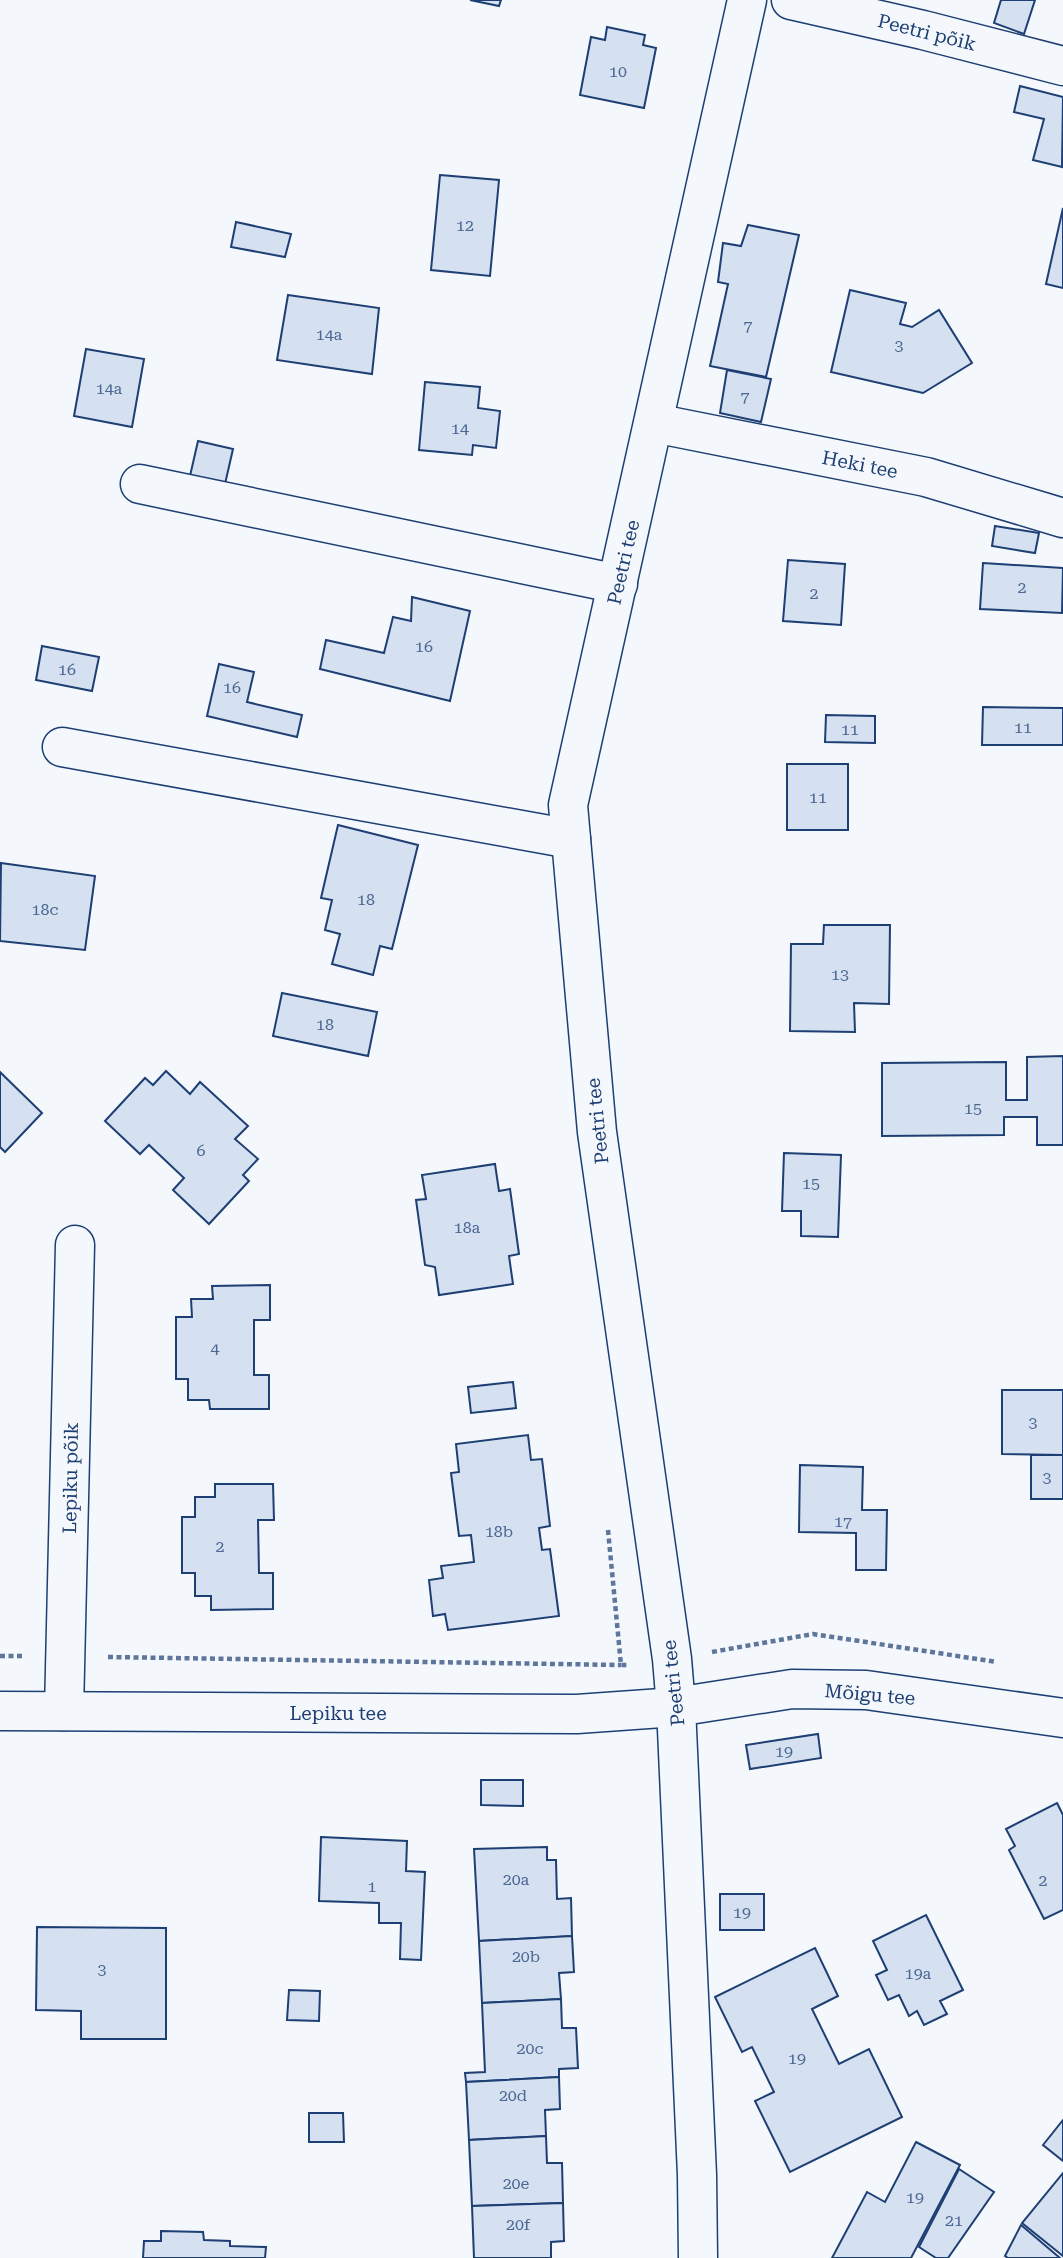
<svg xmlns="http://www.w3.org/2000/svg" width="1063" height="2258" viewBox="0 0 1063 2258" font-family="'Roboto Serif',serif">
	<rect width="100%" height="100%" fill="#f4f7fb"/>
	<g fill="#d5e0f0" stroke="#1d3f73" stroke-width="2">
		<path d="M470 0H501L499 6Z"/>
		<path d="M1001 0H1035L1024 34 994 23Z"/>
		<path d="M607 27 645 35 643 45 656 48 644 108 580 95 591 37 605 40Z"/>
		<path d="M1020 86 1063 97 1062 167 1033 160 1044 119 1014 112Z"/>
		<path d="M440 175 499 180 490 276 431 270Z"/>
		<path d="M1063 208V288L1046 284Z"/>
		<path d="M236 222 291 234 285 257 231 247Z"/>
		<path d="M748 225 799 235 766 377 710 366 728 284 718 282 723 243 741 246Z"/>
		<path d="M850 290 906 303 900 324 912 327 939 310 972 363 923 393 831 372Z"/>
		<path d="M288 295 379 308 372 374 277 360Z"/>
		<path d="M86 349 144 359 132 427 74 416Z"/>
		<path d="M727 370 771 379 761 422 720 413Z"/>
		<path d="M425 382 480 387 478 408 500 411 496 448 473 445 472 455 419 450Z"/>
		<path d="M198 441 233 449 225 484 190 476Z"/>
		<path d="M995 526 1039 533 1035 553 992 546Z"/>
		<path d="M788 560 845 564 841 625 783 621Z"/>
		<path d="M983 563 1063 568 1062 613 980 609Z"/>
		<path d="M412 597 470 611 450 701 320 669 326 640 384 653 393 617 411 621Z"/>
		<path d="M42 646 99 657 92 691 36 680Z"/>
		<path d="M219 664 254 672 247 702 302 715 297 737 207 716Z"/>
		<path d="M983 707 1063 708V745H982Z"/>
		<path d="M826 715 875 716V743L825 742Z"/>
		<rect x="787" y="764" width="61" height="66"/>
		<path d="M338 825 418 845 392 949 380 946 373 975 332 964 340 934 325 930 332 900 321 898Z"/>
		<path d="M1 863 95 876 85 950 0 941Z"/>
		<path d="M824 925H890L889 1004 854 1003 855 1032 790 1031 791 944H823Z"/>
		<path d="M282 993 377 1012 368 1056 273 1036Z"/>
		<path d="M1063 1056V1145H1037V1117H1004V1135L882 1136V1063L1006 1062V1100H1027V1057Z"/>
		<path d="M166 1071 190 1094 200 1082 248 1126 235 1139 258 1159 243 1175 249 1181 209 1224 173 1190 184 1178 149 1145 140 1154 105 1121 145 1078 153 1085Z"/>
		<path d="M0 1072 42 1113 5 1152 0 1147Z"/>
		<path d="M784 1153 841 1155 838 1237 801 1236V1211H782Z"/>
		<path d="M495 1164 499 1191 510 1189 519 1254 509 1256 513 1284 439 1295 435 1267 425 1265 416 1200 426 1199 422 1175Z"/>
		<path d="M270 1285V1320H254V1375H269V1409H210L209 1400H188V1379H176V1317H192L191 1299H213L212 1286Z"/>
		<path d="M513 1382 516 1408 471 1413 468 1387Z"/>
		<path d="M1002 1390H1063V1455L1002 1454Z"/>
		<path d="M528 1435 531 1460 542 1459 550 1526 539 1528 542 1550 550 1549 559 1616 448 1630 445 1614 433 1616 429 1580 443 1578 441 1566 474 1562 471 1535 459 1536 451 1473 459 1472 456 1444Z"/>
		<rect x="1031" y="1455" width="32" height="44"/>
		<path d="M800 1465 863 1467 862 1510H887L886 1570H856V1533L799 1532Z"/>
		<path d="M215 1484H273L274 1520H258L259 1573H273V1609L211 1610V1596H195V1573H182V1517H195V1497H215Z"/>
		<path d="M818 1734 821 1758 750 1769 746 1745Z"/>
		<path d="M481 1780H523V1806L481 1805Z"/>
		<path d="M1057 1803 1063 1815V1910L1044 1919 1009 1850 1015 1846 1006 1829Z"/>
		<path d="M321 1837 407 1841 406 1871 425 1872 421 1960 400 1959 401 1923H379V1903L319 1901Z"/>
		<path d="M547 1847V1860H556L557 1899 571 1898 572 1936 479 1941 474 1849Z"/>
		<rect x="720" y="1894" width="44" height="36"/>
		<path d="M926 1915 963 1990 940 2001 947 2014 924 2025 917 2011 909 2016 899 1995 888 2000 876 1975 887 1970 873 1941Z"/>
		<path d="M37 1927 166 1928V2039H81V2011L36 2010Z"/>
		<path d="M572 1936 574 1972 559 1973 561 1999 482 2003 479 1941Z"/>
		<path d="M815 1948 838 1996 812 2009 839 2064 869 2049 902 2117 790 2172 755 2101 774 2092 752 2047 742 2052 715 1997Z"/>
		<path d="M289 1990 320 1991 319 2021 287 2020Z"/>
		<path d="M561 1999 562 2028H576L578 2068 559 2069V2077L466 2082 465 2073 485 2072 482 2003Z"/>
		<path d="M559 2077 560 2109 545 2110 546 2136 469 2140 466 2082Z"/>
		<path d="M309 2113H343L344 2142H309Z"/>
		<path d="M1063 2120V2161L1043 2145Z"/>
		<path d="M546 2136 547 2163H562L563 2203 472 2206 469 2140Z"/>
		<path d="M916 2142 960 2165 911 2258H832L867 2192 885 2202Z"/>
		<path d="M959 2169 994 2192 948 2258H936L919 2247Z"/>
		<path d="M1063 2173V2256L1022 2223Z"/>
		<path d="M563 2203 564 2241 551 2242V2258H474L472 2206Z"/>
		<path d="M1021 2225 1060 2258H1008L1005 2256Z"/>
		<path d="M161 2231 203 2232 204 2240 230 2241V2246L266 2247 265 2258H143L144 2241H161Z"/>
	</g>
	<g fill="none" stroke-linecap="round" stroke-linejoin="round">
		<defs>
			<g id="street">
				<path d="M791 0 923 30 1063 66"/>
				<path d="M654 423 926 477 1063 518"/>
				<path d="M140 484 618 584"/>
				<path d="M62 747 571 839"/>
				<path d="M0 1711 577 1714 676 1707 792 1689 866 1690 1063 1718"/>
				<path d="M64 1711 75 1245"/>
				<path d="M698 2258 697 2175 676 1707 672 1659 597 1132 568 805 747 0"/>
			</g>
		</defs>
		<use href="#street" stroke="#1d3f73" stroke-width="41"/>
		<g stroke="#5e769c" stroke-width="4.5" stroke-dasharray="5 3.5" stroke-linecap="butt">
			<path d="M608 1530 621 1665H627"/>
			<path d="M712 1652 813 1634 997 1662"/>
			<path d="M0 1656H25"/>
			<path d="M108 1657 621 1665"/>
		</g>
		<use href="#street" stroke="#f4f7fb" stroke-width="38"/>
	</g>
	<g text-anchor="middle" stroke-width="5" stroke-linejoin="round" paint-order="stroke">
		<g font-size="16" fill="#4b6792">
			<text x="618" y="77">10</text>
			<text x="465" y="231">12</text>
			<text x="748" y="331">7</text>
			<text x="329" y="340">14a</text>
			<text x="899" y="351">3</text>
			<text x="109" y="394">14a</text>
			<text x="745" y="402">7</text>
			<text x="460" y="434">14</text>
			<text x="1022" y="593">2</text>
			<text x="814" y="599">2</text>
			<text x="424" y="652">16</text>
			<text x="67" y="675">16</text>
			<text x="232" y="693">16</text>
			<text x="1023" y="733">11</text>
			<text x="850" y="735">11</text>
			<text x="818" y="803">11</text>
			<text x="366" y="905">18</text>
			<text x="45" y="915">18c</text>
			<text x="840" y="980">13</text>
			<text x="325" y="1030">18</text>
			<text x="973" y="1114">15</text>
			<text x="201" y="1156">6</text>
			<text x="811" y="1189">15</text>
			<text x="467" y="1233">18a</text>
			<text x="215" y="1354">4</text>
			<text x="1033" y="1428">3</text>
			<text x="1047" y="1483">3</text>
			<text x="843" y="1527">17</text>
			<text x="499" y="1537">18b</text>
			<text x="220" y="1552">2</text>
			<text x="784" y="1757">19</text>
			<text x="516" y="1885">20a</text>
			<text x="1043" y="1886">2</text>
			<text x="372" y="1892">1</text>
			<text x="742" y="1918">19</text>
			<text x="526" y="1962">20b</text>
			<text x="102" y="1975">3</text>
			<text x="918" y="1979">19a</text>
			<text x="530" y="2054">20c</text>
			<text x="797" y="2064">19</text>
			<text x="513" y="2101">20d</text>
			<text x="516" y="2189">20e</text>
			<text x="915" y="2203">19</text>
			<text x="954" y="2226">21</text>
			<text x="518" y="2230">20f</text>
		</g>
		<g font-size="19" fill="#1d3f73" stroke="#f4f7fb">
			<text transform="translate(927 32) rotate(14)" y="7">Peetri põik</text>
			<text transform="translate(860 464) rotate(11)" y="7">Heki tee</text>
			<text transform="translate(623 562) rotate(-77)" y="7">Peetri tee</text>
			<text transform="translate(597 1121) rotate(-96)" y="7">Peetri tee</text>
			<text transform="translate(70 1478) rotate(-89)" y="7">Lepiku põik</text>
			<text transform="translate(673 1683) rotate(-96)" y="7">Peetri tee</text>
			<text transform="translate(870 1694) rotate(5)" y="7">Mõigu tee</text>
			<text x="338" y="1720">Lepiku tee</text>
		</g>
	</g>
</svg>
